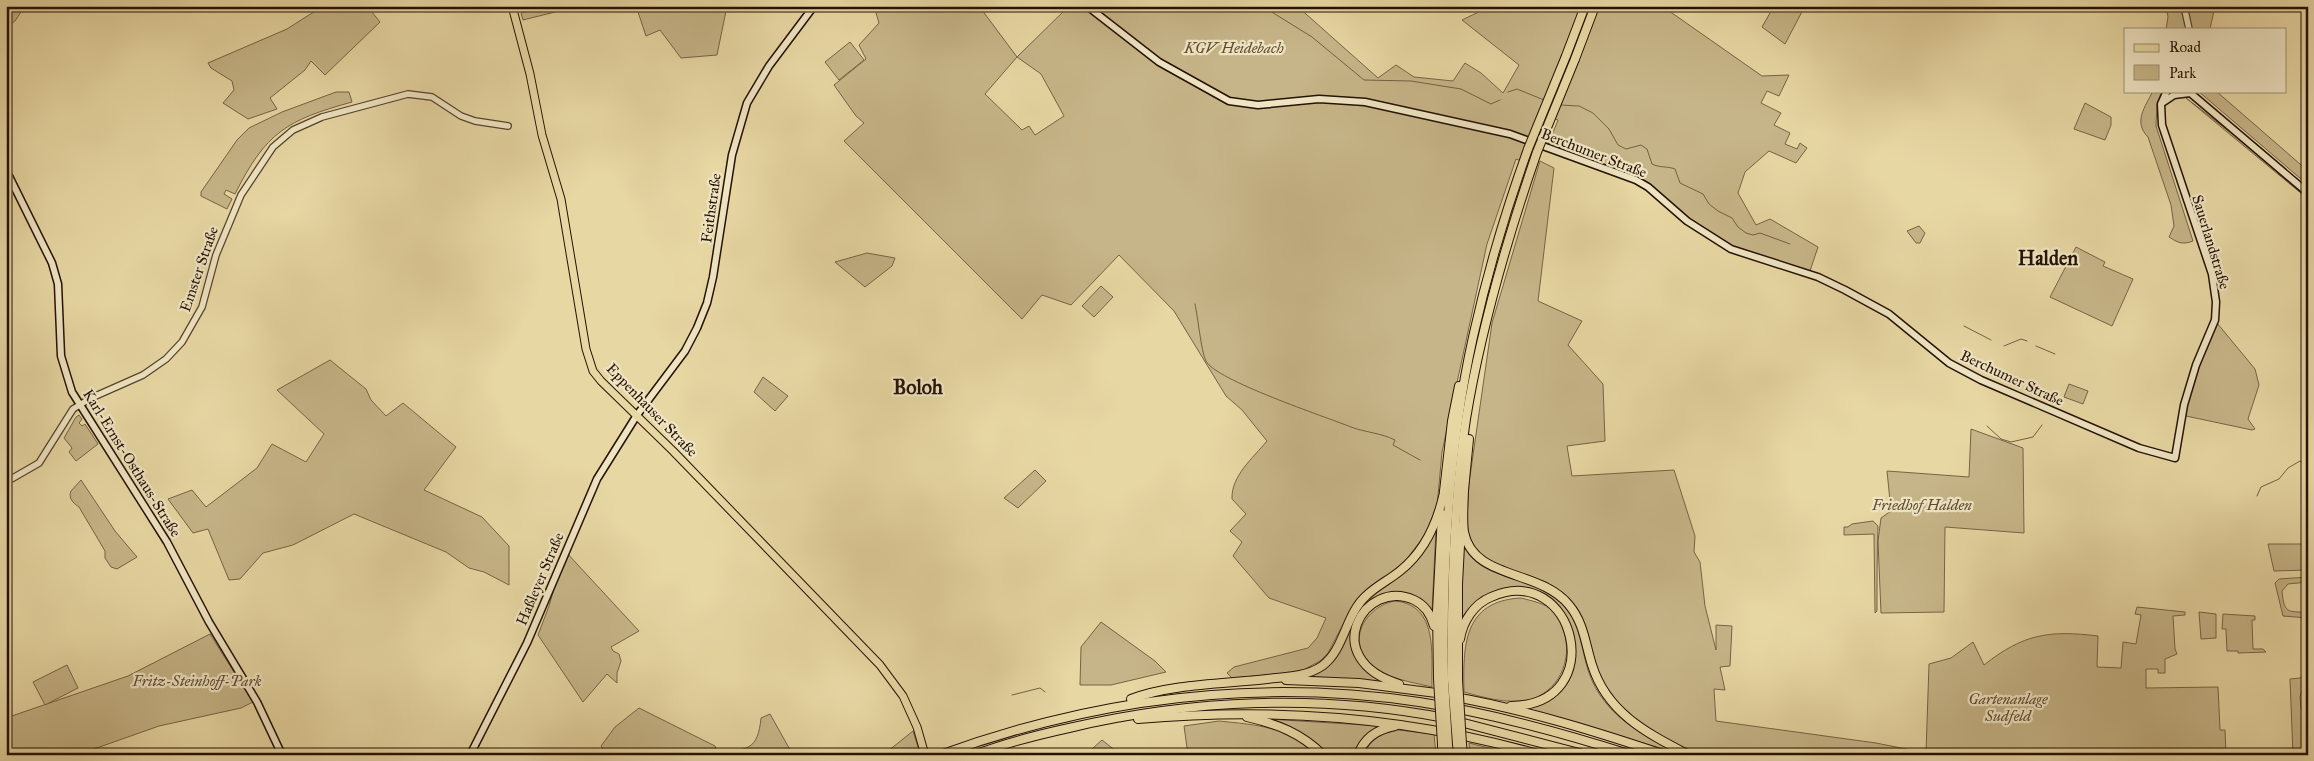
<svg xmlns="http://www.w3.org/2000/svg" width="2314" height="761" viewBox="0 0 2314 761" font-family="'IM FELL Great Primer',serif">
	<rect width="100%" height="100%" fill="#e7d7a3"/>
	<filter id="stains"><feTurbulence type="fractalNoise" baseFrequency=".004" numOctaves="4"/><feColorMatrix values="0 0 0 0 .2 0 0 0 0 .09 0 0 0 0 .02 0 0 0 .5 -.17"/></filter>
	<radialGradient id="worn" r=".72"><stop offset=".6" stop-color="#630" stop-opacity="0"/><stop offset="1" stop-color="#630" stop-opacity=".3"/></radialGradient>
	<g fill="#c6b588" stroke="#766346" fill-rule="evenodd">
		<path d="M6 6H13L21 12 15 21 6 28Z"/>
		<path d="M323 6H367L380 22 325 75 311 61 305 70 270 98 277 109 248 119 223 103 234 90 232 81 211 68 208 63 287 29Z"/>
		<path d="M553 6H579L523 20 521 13Z"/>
		<path d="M636 6H727L717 55 681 58 660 30 646 36Z"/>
		<path d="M874 6H979L1017 57 1069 6H1297L1378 78 1396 65 1414 77 1453 81 1465 63 1481 73 1503 93 1519 65 1462 20 1491 6H1662L1762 76 1789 75 1779 96 1767 91 1761 103 1781 113 1774 125 1790 133 1785 144 1797 149 1800 143 1807 148 1796 163 1769 151 1745 172 1738 193 1756 225 1770 219 1818 247 1809 274 1733 249 1687 221 1648 187 1547 148 1558 120 1542 114 1524 162 1516 159 1487 244 1442 452 1437 507 1425 535 1405 561 1360 597 1351 609 1328 653 1320 661 1303 670 1289 673 1232 678 1227 673 1234 667 1308 648 1317 638 1326 618 1269 598 1233 556 1242 542 1230 531 1246 514 1232 499C1231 476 1253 458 1267 441L1242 410 1226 396 1174 311 1119 255 1071 305 1042 295 1022 319 844 141 864 123 856 116 834 85 866 59 859 45 879 23ZM1017 57 1041 74 1064 116 1035 135 1029 126 1022 130 985 94Z"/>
		<path d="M1774 6H1805L1785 44 1762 27Z"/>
		<path d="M2166 6H2182L2186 29H2166L2168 17Z"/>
		<path d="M2186 6H2215L2210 29H2192Z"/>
		<path d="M850 42 864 60 839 80 825 62Z"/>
		<path d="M2153 91H2162L2157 104 2156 126 2193 241C2183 245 2178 243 2169 237L2174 226 2171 205 2148 137C2133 122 2145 107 2153 91Z"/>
		<path d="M2198 91H2216L2308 171V185Z"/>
		<path d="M336 92H349L352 102C287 120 266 132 235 194L226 190 224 194 232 199 227 209 201 196V192L237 140 249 128 282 112Z"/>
		<path d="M2186 98 2243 142 2308 199Z"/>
		<path d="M2085 103 2111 117V125L2105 140 2074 129Z"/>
		<path d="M1540 161 1554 168 1538 301 1582 321 1568 345 1603 384 1605 441 1567 446 1572 476 1674 470 1695 536 1694 552 1700 562 1705 606 1716 650V625L1732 626 1730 666 1720 667 1725 690 1714 689 1716 721 1876 743 1926 753 1929 664 1951 658 1973 642 1984 665C2023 634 2049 630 2098 636L2097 667 2121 668 2123 642 2136 644 2141 615 2135 614 2137 607 2185 612V615L2173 616 2175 649 2177 654 2165 659V673H2158V669H2146V688L2218 687 2220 730H2225L2226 755H1696L1634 721 1613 700 1601 680 1578 611 1570 601 1558 589 1546 582 1497 566 1482 557 1475 548 1468 533 1467 517 1469 483 1492 323Z"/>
		<path d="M1919 226 1925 233 1920 243H1916L1907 231Z"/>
		<path d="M2076 247 2105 262 2103 266 2133 279 2112 326 2050 297Z"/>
		<path d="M867 253 895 258 892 266 865 287 835 262Z"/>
		<path d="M1101 286 1113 297 1094 317 1082 306Z"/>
		<path d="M2217 323 2255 369 2259 385 2248 419 2255 429 2252 430 2186 416C2184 388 2206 348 2217 323Z"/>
		<path d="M330 360 366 389 371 400 386 416 403 403 456 447 424 490 482 517 509 546V585L484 572 469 568 446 552 354 514 293 545 263 553 240 579 229 580 208 529 193 533 168 499 192 490 206 507 257 468 272 444 306 462 324 434 277 390Z"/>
		<path d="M763 377 788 396 775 411 754 392Z"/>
		<path d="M2069 384 2088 391 2083 404 2064 397Z"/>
		<path d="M79 415 82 419 79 423 82 426 85 424 98 444 76 461 69 452 72 448 64 438 76 417Z"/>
		<path d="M1971 429 2023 448 2024 533 1945 527 1944 612 1881 613 1878 541 1881 518 1891 511 1887 471 1969 477Z"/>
		<path d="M1035 470 1046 481 1018 508 1004 498Z"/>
		<path d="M81 480 115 531 137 557 117 569 111 567 105 558V551L79 507C73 503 68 498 71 491Z"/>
		<path d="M1873 521 1878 526C1877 554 1877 583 1877 611L1875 613 1874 534 1844 535V527H1848L1852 524Z"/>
		<path d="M1436 528 1432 611C1382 556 1308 641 1382 682L1305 676 1323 668 1354 616 1368 598 1384 586Z"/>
		<path d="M2268 544H2308V570L2274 571Z"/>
		<path d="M1463 545C1482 583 1531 574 1560 600 1578 616 1580 641 1586 663 1598 712 1639 734 1682 755L1527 709C1547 704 1564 691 1571 671 1595 597 1495 555 1459 623Z"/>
		<path d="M565 551 639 631 611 647 613 651 619 654 621 661 617 673V683L607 674 583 702 538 635 549 606Z"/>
		<path d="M2308 577V582L2288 584 2282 591C2284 613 2287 612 2308 612V618L2283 616 2275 583 2279 579Z"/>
		<path d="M1521 598C1532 601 1545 603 1553 611 1558 615 1560 621 1562 627 1574 654 1562 689 1532 699 1511 705 1485 698 1464 692 1463 646 1463 601 1521 598Z"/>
		<path d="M1395 601C1439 605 1431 655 1432 687 1411 682 1387 679 1371 664 1345 641 1366 606 1395 601Z"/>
		<path d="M2199 612 2216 614V638L2201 639Z"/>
		<path d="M2223 614 2255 616V620H2252L2253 649H2263L2266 652 2238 653V651H2227L2226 629H2222Z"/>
		<path d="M1101 622 1155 661 1166 672 1111 685H1080L1081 647Z"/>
		<path d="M210 634 253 702 241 708 159 726 77 755H6V718L128 676Z"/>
		<path d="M67 665 78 688 45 705 33 682Z"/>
		<path d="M2308 673 2300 697 2301 707 2308 723V755H2293L2290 679 2300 678Z"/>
		<path d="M639 708 715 746 717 751C747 751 758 750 761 718L770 714 793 755H607L601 746 615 727Z"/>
		<path d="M1267 719 1381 726 1364 738 1354 755H1327C1310 737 1291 725 1267 719Z"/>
		<path d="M1219 721C1257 725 1287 726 1316 755H1188L1184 726Z"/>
		<path d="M1398 730 1434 734 1436 755H1364C1370 739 1382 733 1398 730Z"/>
		<path d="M913 731 920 754 883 755Z"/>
		<path d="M1102 740 1121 755H1094L1092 749Z"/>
		<path d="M1469 743 1517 755H1470Z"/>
	</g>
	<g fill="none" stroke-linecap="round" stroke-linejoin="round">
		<g stroke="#726043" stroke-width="1">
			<path d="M1262 6 1312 37 1364 80 1411 81 1461 89 1491 104 1500 100"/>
			<path d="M1508 92 1517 89 1544 100"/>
			<path d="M1560 105 1579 106 1593 113 1609 129 1618 145 1626 149 1641 145 1647 149 1652 164C1660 168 1667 166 1675 169L1680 183 1703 194 1709 204 1718 211 1732 218 1738 227 1746 233 1753 235 1760 233 1790 244"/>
			<path d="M1195 304C1198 317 1201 351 1206 361 1215 380 1326 417 1351 427 1364 432 1381 433 1395 440L1393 445 1420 460"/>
			<path d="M1964 326 1991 340"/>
			<path d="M2004 346 2021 339 2027 341"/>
			<path d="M2036 346 2055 354"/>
			<path d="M1987 426 2001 439 2011 442 2033 437 2042 425"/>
			<path d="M2257 496 2261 487 2279 479 2288 468 2300 461 2308 468"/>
			<path d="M1012 695 1040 688 1045 692"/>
		</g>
		<defs>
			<g id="tertiary">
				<path d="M2184 6 2189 29"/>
				<path d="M6 482 39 463 73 409 91 398 143 375 166 359 182 342 202 307 216 255 241 195 273 147 293 130 322 117 408 94 432 97 461 116 475 121 508 126"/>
			</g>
			<g id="secondary">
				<path d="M1087 6 1159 62 1229 101 1258 105 1319 99 1365 102 1510 134 1636 180 1648 187 1687 221 1731 249 1818 277 1845 290 1889 314 1949 363 1981 380 2139 448 2175 458 2184 405 2196 365 2215 320 2216 302 2212 274 2162 125 2161 104 2167 91"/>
				<path d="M2188 91 2308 193"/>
				<path d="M2162 103 2174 95 2190 93"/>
				<path d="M6 170 52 263 58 284 61 356 72 392 167 542 209 622 257 702 282 755"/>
				<path d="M470 755 527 643 597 479 637 415 685 351 697 328 707 303 713 277 732 155 747 103 769 66 814 6"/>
			</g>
			<path id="primary" d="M512 6 530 74 542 135 561 199 586 349 593 371 601 381 673 451 880 665 903 696 917 727 925 755"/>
			<g id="motorway">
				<path d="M1566 56 1585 6"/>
				<path d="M1575 59 1595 6"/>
				<path d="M1464 487C1464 501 1462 518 1464 532 1473 580 1540 569 1569 605 1584 623 1585 643 1592 665 1607 713 1647 733 1689 755"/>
				<path d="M1464 490 1469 439"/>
				<path d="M1443 500 1452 421 1459 386"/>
				<path d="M1460 639C1463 621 1474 604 1491 597 1575 560 1611 705 1511 706"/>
				<path d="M1438 679 1437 611 1442 514"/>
				<path d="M1286 680 1359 683 1444 694"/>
				<path d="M1444 680C1442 565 1448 450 1473 337 1487 274 1506 210 1528 149"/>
				<path d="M1452 680C1451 593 1453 505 1466 419 1481 328 1507 239 1537 152"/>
				<path d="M1458 680V584L1461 526"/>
				<path d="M1399 684C1317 659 1364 577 1414 600 1425 605 1431 615 1434 626"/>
				<path d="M1455 697C1527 710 1597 732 1666 755"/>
				<path d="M1131 699C1171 684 1224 684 1267 679 1284 677 1306 677 1322 666 1345 649 1345 615 1366 596 1376 586 1389 580 1400 571 1424 552 1436 526 1443 497"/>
				<path d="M1247 717C1277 724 1301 733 1323 755"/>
				<path d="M1138 719C1273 707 1410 717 1541 755"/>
				<path d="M1456 721 1587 755"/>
				<path d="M1442 744V755"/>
				<path d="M1457 744 1458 755"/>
				<path d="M1462 744 1463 755"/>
				<path d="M1448 745 1449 755"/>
				<path d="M940 755C1096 698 1255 678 1419 702 1491 713 1563 733 1632 755"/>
				<path d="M974 755C1005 743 1037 735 1069 728 1192 699 1321 694 1445 718"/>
				<path d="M1358 755C1364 738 1378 729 1395 726"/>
			</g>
		</defs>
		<use href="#tertiary" stroke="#56422c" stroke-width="8"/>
		<use href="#secondary" stroke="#251105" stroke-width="9"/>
		<use href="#primary" stroke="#251105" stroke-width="9"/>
		<use href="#motorway" stroke="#251105" stroke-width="10"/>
		<use href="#tertiary" stroke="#efe5c3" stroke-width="5.5"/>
		<use href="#secondary" stroke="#efe5c3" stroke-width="6"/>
		<use href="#primary" stroke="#e7d7a3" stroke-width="7"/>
		<use href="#motorway" stroke="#e7d7a3" stroke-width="8"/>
		<defs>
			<g id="motorway-bridge">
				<path d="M1528 149 1566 56"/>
				<path d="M1537 152 1575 59"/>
				<path d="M1438 679 1442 744"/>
				<path d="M1444 680 1448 745"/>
				<path d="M1452 680 1457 744"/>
				<path d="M1458 680 1462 744"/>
			</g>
		</defs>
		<use href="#motorway-bridge" stroke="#251105" stroke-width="10" stroke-linecap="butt"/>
		<use href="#motorway-bridge" stroke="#e7d7a3" stroke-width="8"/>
	</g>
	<g text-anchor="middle" stroke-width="4.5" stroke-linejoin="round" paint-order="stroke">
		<g font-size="15" font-style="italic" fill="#5d4a33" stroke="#efe5c3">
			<text x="1234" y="53">KGV Heidebach</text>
			<text x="1922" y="510">Friedhof Halden</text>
			<text x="197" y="686">Fritz-Steinhoff-Park</text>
			<text x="2008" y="704">Gartenanlage<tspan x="2008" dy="17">Sudfeld</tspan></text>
		</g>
		<g font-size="15" fill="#251105" stroke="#efe5c3">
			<text transform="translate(1594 153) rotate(21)" y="5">Berchumer Straße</text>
			<text transform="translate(711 208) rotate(-82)" y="5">Feithstraße</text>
			<text transform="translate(2211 242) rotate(73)" y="5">Sauerlandstraße</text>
			<text transform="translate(199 269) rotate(-71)" y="5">Emster Straße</text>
			<text transform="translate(2012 378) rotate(25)" y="5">Berchumer Straße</text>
			<text transform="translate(652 410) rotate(46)" y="5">Eppenhauser Straße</text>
			<text transform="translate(132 463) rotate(58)" y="5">Karl-Ernst-Osthaus-Straße</text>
			<text transform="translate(540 579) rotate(-67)" y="5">Haßleyer Straße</text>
		</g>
		<g font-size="20" font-weight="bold" fill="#251105" stroke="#efe5c3">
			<text x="2048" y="265">Halden</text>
			<text x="918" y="394">Boloh</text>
		</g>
	</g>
	<rect width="2314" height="761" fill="none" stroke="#e7d7a3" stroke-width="25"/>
	<rect x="8" y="8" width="2299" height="746" fill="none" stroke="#251105" stroke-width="2.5"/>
	<rect x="12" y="12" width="2289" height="736" fill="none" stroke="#251105"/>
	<rect x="2124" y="28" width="162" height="65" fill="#efe5c3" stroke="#9e9077"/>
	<rect x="2134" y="44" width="25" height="8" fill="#e7d7a3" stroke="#9e9077"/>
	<text x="2169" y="52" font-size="15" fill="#251105">Road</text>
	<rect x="2134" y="65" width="25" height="15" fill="#c6b588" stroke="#9e9077"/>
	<text x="2169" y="78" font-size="15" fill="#251105">Park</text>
	<rect width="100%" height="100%" filter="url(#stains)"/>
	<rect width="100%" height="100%" fill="url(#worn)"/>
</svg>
